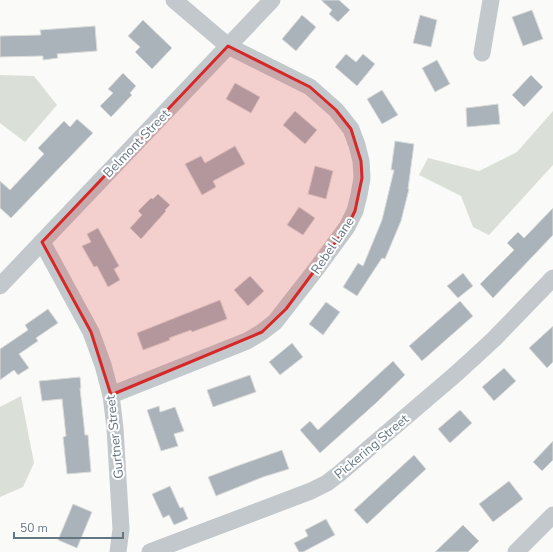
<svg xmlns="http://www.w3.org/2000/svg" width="553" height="552" viewBox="0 0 553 552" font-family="'Nunito Sans',sans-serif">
	<rect width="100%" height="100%" fill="#fafaf8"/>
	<g fill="#dadfd7">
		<path d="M0 75 34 76 57 105 25 142 0 123Z"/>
		<path d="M553 111V165L489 235 473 227 461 196 419 175 428 158 479 171 517 152Z"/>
		<path d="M21 396 34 463 23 487 0 497V407Z"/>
	</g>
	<g fill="#aab3b9" stroke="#dcdcda">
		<path d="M321 0H339L350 10 338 22 329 14 332 10Z"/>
		<path d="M532 10 543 39 523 46 512 17Z"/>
		<path d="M302 15 316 27 296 51 282 39Z"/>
		<path d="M420 15 437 20 431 47 413 43Z"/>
		<path d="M143 20 172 48 152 69 135 52 140 47 128 36Z"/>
		<path d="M95 26 97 51 57 54 58 58 43 60V56L0 57V36L41 35 40 30Z"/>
		<path d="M346 54 356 62 363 54 375 64 357 86 335 67Z"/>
		<path d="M437 60 450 84 435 92 422 68Z"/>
		<path d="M123 73 136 86 130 93 132 95 111 117 100 106 113 93 108 89Z"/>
		<path d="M531 75 543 87 524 107 512 95Z"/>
		<path d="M235 83 260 97 251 113 226 99Z"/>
		<path d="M382 90 398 115 382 124 367 99Z"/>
		<path d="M498 104 500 124 467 127 466 108Z"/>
		<path d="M295 111 317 130 305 144 283 125Z"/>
		<path d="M77 119 93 133 11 218 0 208V181L10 190 44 154 38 148 64 121 70 127Z"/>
		<path d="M395 141 414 144 408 189H409L401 221 385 259 382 258 357 296 343 287 358 263 363 266 382 220 394 170H391Z"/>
		<path d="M235 146 245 164 213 181 216 187 202 195 185 164 201 156 205 163Z"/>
		<path d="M315 166 333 171 326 199 308 194Z"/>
		<path d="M158 194 170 205 165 210 166 211 141 239 130 228 142 215 138 211 151 198 153 199Z"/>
		<path d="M299 207 315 218 303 235 287 225Z"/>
		<path d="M553 208V235L493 298 480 284 514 250 507 243 518 232 524 238Z"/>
		<path d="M98 228 119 266 114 269 120 280 108 287 97 266 94 267 82 246 91 242 87 234Z"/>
		<path d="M463 273 473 286 458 298 447 286Z"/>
		<path d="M250 276 264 291 248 306 234 290Z"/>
		<path d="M220 300 227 319 192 332 191 330 169 338 170 340 143 350 137 333Z"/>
		<path d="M460 301 473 316 422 361 409 346Z"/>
		<path d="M326 302 340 312 323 335 309 324Z"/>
		<path d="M48 309 58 323 36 338 38 341 19 354 29 368 18 375 14 370 0 380V349L28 330 25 325Z"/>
		<path d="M553 326V362L547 368 529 348Z"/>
		<path d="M292 343 303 357 280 375 269 362Z"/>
		<path d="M393 361 405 375 376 403 320 453 300 430 310 421 318 430Z"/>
		<path d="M504 368 516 381 494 401 482 387Z"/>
		<path d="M250 375 256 392 213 407 207 390Z"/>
		<path d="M80 377 81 388H80L85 435H88L91 472 67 474 63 437 66 436 62 399 42 401 39 381Z"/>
		<path d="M159 406 160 412 175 407 184 431 174 434 178 446 161 451 147 410Z"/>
		<path d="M460 410 472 423 450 443 438 429Z"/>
		<path d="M553 441V460L542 471 533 462Z"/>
		<path d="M282 450 289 469 263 477 216 496 208 477 237 466Z"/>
		<path d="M414 455 426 469 367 524 354 510Z"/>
		<path d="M509 481 523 499 493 522 479 504Z"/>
		<path d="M170 486 180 508 183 507 188 519 174 525 169 515 163 518 152 494Z"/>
		<path d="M73 504 92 512 77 548 58 540Z"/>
		<path d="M326 519 335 535 303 552H299L294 543 308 536 305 530Z"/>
		<path d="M463 525 479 541 468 552H435Z"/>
	</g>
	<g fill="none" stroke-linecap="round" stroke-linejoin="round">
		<g stroke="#c3c8cc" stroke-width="17">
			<path d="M482 53 491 0"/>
			<path d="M42 242 91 332 103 365 111 395 115 428 121 529 118 552"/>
			<path d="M0 286 272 0"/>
			<path d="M111 395 247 341 262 332 275 322 317 268 347 227 355 211 359 195 362 178 361 161 357 145 351 129 336 110 310 87 228 46 174 0"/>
			<path d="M150 552 311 491 327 483 340 473 457 373 494 339 553 278"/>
			<path d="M516 552 553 515"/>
		</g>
	</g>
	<path fill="#d62828" fill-opacity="0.2" stroke="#d62828" stroke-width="3" stroke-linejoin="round" d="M228 46 310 87 336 110 351 129 361 161 362 178 355 211 347 227 286 309 262 332 111 395 91 332 42 242Z"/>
	<g text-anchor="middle" stroke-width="4" stroke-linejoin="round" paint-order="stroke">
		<g font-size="13" fill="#657683" stroke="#fff">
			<text transform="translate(136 143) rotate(-46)" y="5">Belmont Street</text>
			<text transform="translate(332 245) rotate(-56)" y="5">Rebel Lane</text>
			<text transform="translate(114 437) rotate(-96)" y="5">Gurtner Street</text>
			<text transform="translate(371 446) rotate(-40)" y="5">Pickering Street</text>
		</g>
	</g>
	<path d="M14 532v6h109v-6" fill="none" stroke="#657683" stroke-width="2"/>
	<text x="20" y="532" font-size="12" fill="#657683" stroke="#ffffff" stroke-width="3" paint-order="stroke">50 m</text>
</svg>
